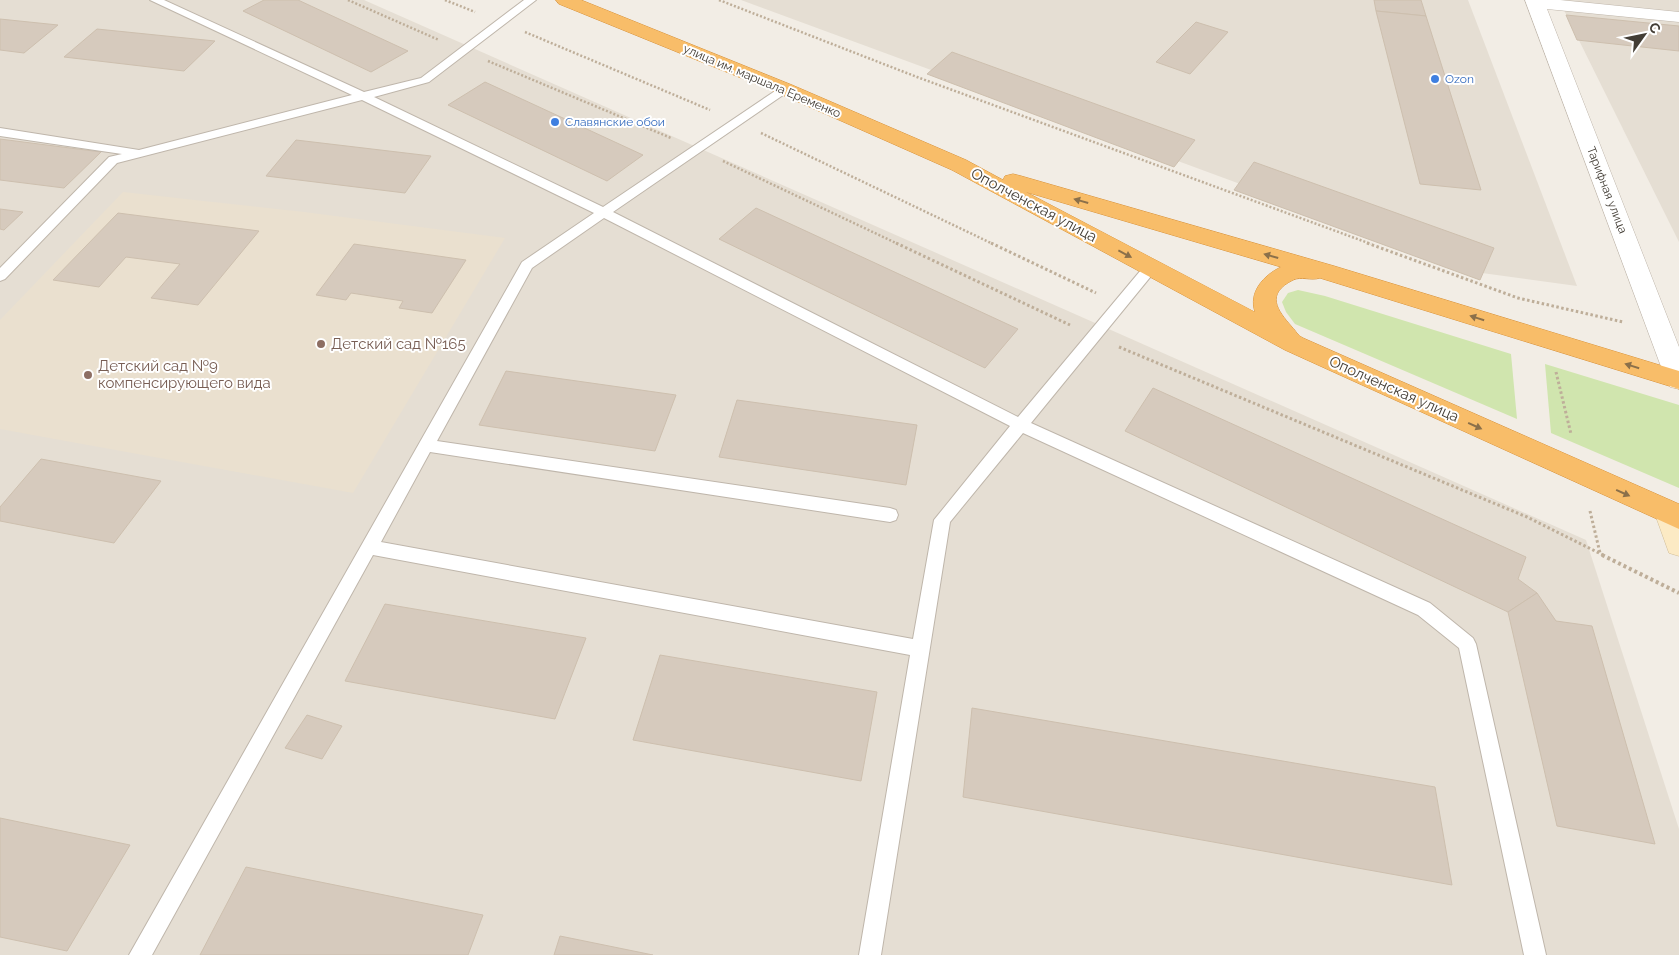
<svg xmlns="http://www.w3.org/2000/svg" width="1679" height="955" viewBox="0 0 1679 955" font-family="Raleway,sans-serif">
	<rect width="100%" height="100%" fill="#f2ede5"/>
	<g fill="#e5ded3">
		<path d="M0 0H364L1586 540 1679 829V955H0Z"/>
		<path d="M741 0H1468L1577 286 1482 273Z"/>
		<path d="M1559 0H1679V242Z"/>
	</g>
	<path fill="#eae0cf" d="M123 192 304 212 505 238 353 493 0 429V320Z"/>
	<g fill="#d0e5ae">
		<path d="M1298 290 1325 296 1511 354 1517 419 1295 324 1286 312 1282 302 1288 293Z"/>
		<path d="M1545 364 1679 405V488L1551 433Z"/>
	</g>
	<g fill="#d6cabd" stroke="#cdbfae">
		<path d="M264 0H298L408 51 371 72 243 11Z"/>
		<path d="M1374 0H1421L1426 16 1376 11Z"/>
		<path d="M1376 11 1426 16 1481 190 1420 184Z"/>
		<path d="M1566 15 1679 26V51L1577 40Z"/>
		<path d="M0 19 58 25 24 53 0 50Z"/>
		<path d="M1196 22 1228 32 1190 74 1156 62Z"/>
		<path d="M97 29 215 41 184 71 64 57Z"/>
		<path d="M952 52 1195 140 1174 167 927 74Z"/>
		<path d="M485 82 643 155 607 181 448 105Z"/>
		<path d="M0 139 101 152 64 188 0 180Z"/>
		<path d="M296 140 431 156 405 193 266 176Z"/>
		<path d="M1254 162 1494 248 1480 280 1234 190Z"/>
		<path d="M756 208 1018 329 985 368 719 239Z"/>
		<path d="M0 209 23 212 4 230 0 229Z"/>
		<path d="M118 213 259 231 198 305 151 298 180 264 126 257 99 287 53 280Z"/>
		<path d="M354 244 466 260 432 313 399 308 403 301 351 293 346 300 316 295Z"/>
		<path d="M506 371 676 395 655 451 479 425Z"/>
		<path d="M1153 388 1526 557 1518 579 1537 593 1508 612 1125 431Z"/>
		<path d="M737 400 917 425 906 485 719 457Z"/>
		<path d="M41 459 161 481 114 543 0 521V507Z"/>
		<path d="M1537 593 1556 621 1592 626 1655 844 1557 826 1508 612Z"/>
		<path d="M385 604 586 638 555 719 345 681Z"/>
		<path d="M660 655 877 692 861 781 633 740Z"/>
		<path d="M972 708 1435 787 1452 885 963 797Z"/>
		<path d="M307 715 342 726 322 759 285 748Z"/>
		<path d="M0 818 130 845 67 951 0 937Z"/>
		<path d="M246 867 483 915 468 955H200Z"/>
		<path d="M560 936 653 955H554Z"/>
	</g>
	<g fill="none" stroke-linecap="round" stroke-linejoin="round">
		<defs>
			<path id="lane" d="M150 0H164L364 92 421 78 524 0H536L429 82 374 97 603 207 781 87H789L791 89 789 91 613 212 1018 417 1146 264H1156L1158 267 1156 270 1031 423 1430 603 1473 638 1476 644 1546 955H1524L1459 648 1418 615 1023 433 950 522 881 955H859L910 655 373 555 152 955H129L522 262 594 213 362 100 117 163 5 279 0 281V268L109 157 122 154 0 136V128L139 150 352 95ZM604 218 1010 426 934 520 913 639 381 542 430 452 890 522 896 520 898 515 896 510 890 508 437 441 532 268Z"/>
			<path id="street" d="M1525 0H1560L1679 12V22L1547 9 1679 347V389L1670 387 1666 380Z"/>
			<path id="secondary" d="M1669 502 1679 506V556L1669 553 1655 514 1659 506Z"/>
			<path id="highway" d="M556 0H581L792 85 966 160 1003 180 1005 176 1013 174 1021 176 1334 266 1679 371V389L1320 278C1311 281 1301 276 1293 280 1265 294 1277 310 1292 327 1296 331 1297 335 1303 338L1679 504V529L1285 350 952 170 778 93 559 4ZM1026 192 1281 267C1264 275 1248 292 1255 312Z"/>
		</defs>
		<use href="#lane" stroke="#bfb6ab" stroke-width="2"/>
		<use href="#street" stroke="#bfb6ab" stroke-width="1"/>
		<use href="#secondary" stroke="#d0bc96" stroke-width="1"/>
		<use href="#highway" stroke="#d79139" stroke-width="1"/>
		<g stroke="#beae99" stroke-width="2.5" stroke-dasharray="2 2" stroke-linecap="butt">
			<path d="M348 0 439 40"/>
			<path d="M445 0 475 12"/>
			<path d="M719 0 917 77 1371 244"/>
			<path d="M525 32 710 110"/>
			<path d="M488 61 671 138"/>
			<path d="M761 133 993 244"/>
			<path d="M723 161 898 244"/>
		</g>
		<g stroke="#beae99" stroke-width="3" stroke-dasharray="2.5 2.5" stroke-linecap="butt">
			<path d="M896 243 1070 325"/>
			<path d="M991 243 1096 293"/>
			<path d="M1367 243 1518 298 1623 322"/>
			<path d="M1119 347 1527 517 1605 556"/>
			<path d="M1556 372 1571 434"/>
			<path d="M1590 511 1600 553"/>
		</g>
		<path stroke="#beae99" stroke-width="4" stroke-dasharray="3 3" stroke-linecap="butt" d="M1602 555 1679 593"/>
		<use href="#lane" fill="#fff" fill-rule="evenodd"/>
		<use href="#street" fill="#fff" fill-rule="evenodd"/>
		<use href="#secondary" fill="#fceac4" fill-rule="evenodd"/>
		<use href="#highway" fill="#f8bd69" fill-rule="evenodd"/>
	</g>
	<defs><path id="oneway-solid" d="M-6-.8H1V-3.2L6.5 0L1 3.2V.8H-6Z" transform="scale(1.25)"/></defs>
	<g fill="#8b704a">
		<use href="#oneway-solid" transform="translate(1081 201) rotate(-164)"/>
		<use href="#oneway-solid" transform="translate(1125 254) rotate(28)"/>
		<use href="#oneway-solid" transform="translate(1271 256) rotate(-164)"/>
		<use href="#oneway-solid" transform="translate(1477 318) rotate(-163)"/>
		<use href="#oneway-solid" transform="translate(1632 366) rotate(-163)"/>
		<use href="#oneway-solid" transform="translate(1475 426) rotate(24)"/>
		<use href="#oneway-solid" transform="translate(1623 493) rotate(24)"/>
	</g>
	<g fill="#3f7fe0" stroke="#fff" stroke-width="2">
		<circle cx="1435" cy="79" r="5"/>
		<circle cx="555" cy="122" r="5"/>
	</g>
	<g fill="#8d6e63" stroke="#fff" stroke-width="2">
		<circle cx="321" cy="344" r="5"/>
		<circle cx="88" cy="375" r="5"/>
	</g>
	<g text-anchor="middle" stroke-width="4" stroke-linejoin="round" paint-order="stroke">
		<g font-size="12" fill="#366cbe" stroke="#fff" text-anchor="start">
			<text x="1445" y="83">Ozon</text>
			<text x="565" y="126">Славянские обои</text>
		</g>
		<g font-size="12" fill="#433d35" stroke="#fff">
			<text transform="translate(762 81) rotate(23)" y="4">улица им. маршала Еременко</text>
			<text transform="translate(1607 190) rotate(69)" y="4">Тарифная улица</text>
		</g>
		<g font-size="15" fill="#433d35" stroke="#fff">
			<text transform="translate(1034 205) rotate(28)" y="5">Ополченская улица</text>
			<text transform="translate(1394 389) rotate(24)" y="5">Ополченская улица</text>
		</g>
		<g font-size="15" fill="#785e54" stroke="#fff" text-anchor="start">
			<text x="331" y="349">Детский сад №165</text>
			<text x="98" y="371">Детский сад №9<tspan x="98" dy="17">компенсирующего вида</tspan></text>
		</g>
	</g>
	<g transform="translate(1644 35) rotate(57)" stroke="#ffffff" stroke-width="4" paint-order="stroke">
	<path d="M0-4L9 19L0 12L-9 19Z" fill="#433d35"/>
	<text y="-8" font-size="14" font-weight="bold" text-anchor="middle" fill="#433d35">С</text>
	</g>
</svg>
